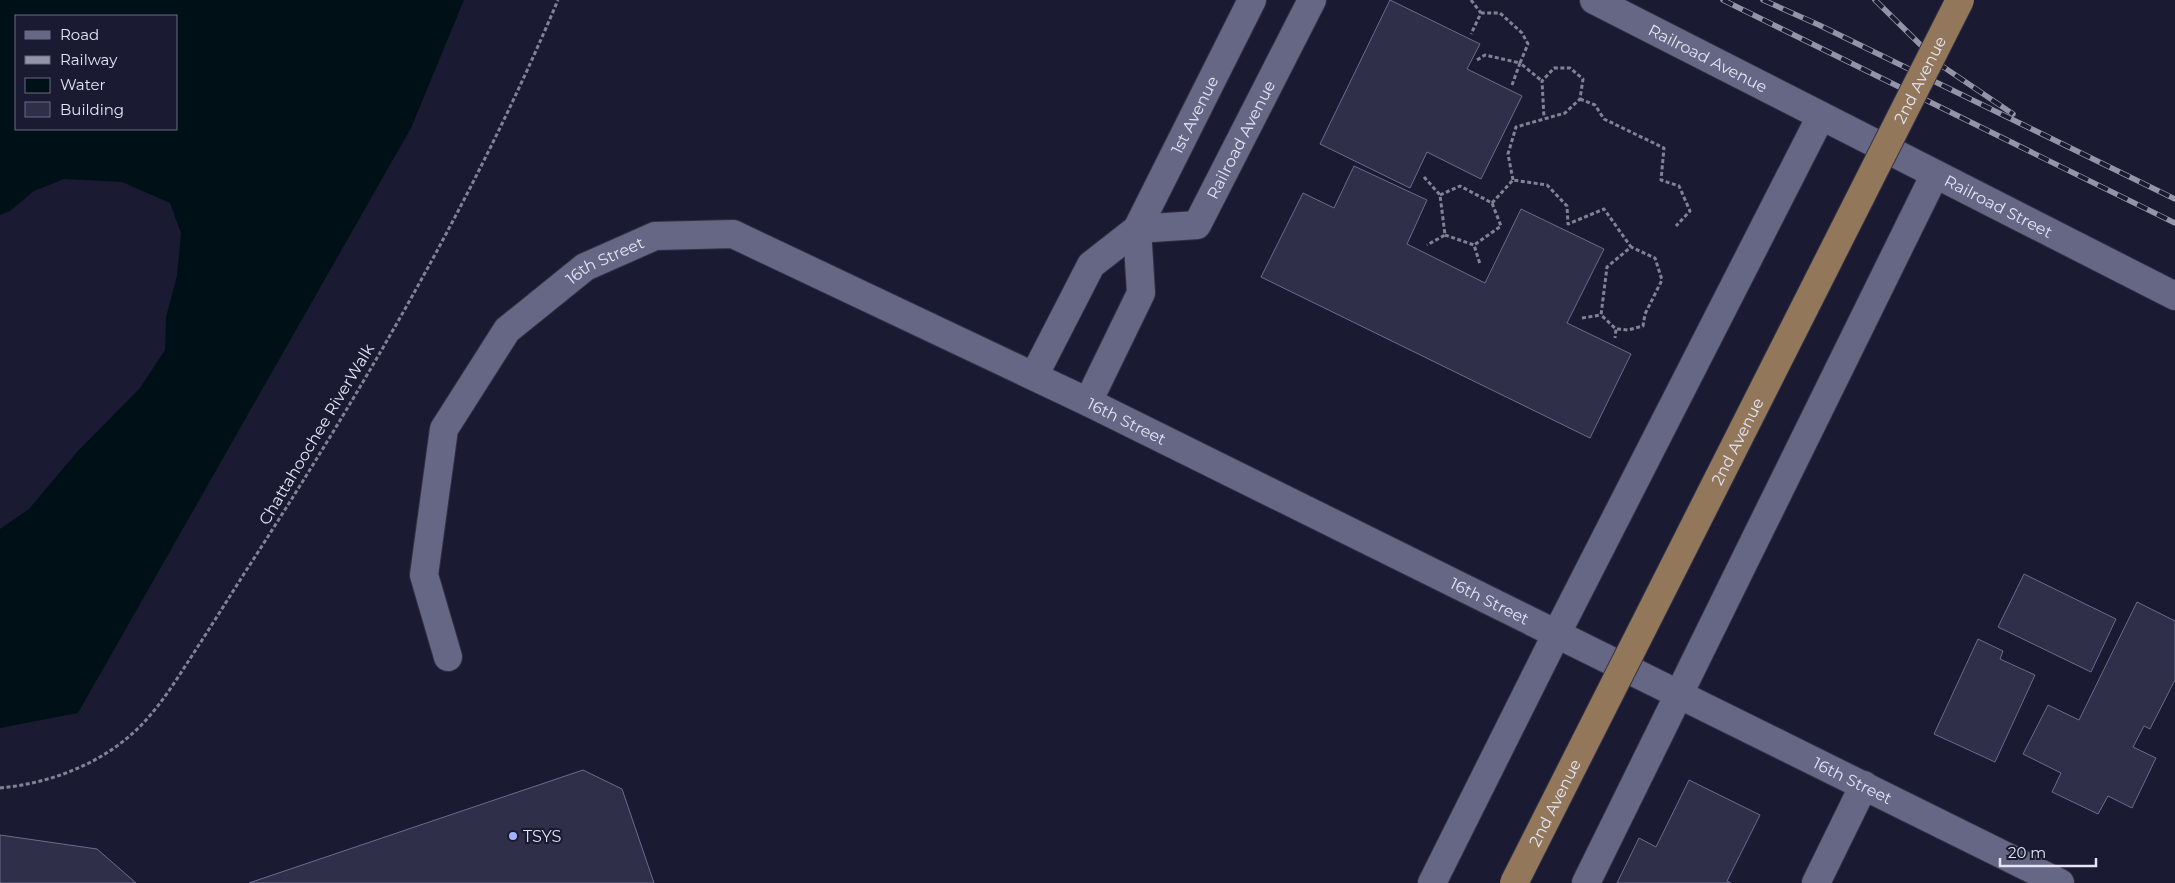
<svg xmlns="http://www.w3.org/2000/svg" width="2175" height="883" viewBox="0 0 2175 883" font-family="Montserrat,sans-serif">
	<rect width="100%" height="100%" fill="#1b1a33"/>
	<path fill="#001017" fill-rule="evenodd" d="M0 0H464L411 128 78 713 0 728V529L29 509 77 452 140 388 165 350 166 317 177 276 181 233 170 203 122 182 64 179 34 191 10 211 0 215ZM16 16H176V129H16Z"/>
	<g fill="#2f2f4a" stroke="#6b6c8b">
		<path d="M1390 0 1480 44 1467 69 1522 96 1481 179 1427 152 1410 188 1320 144Z"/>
		<path d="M1354 166 1427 200 1407 244 1485 283 1521 209 1604 249 1567 323 1631 354 1590 438 1261 277 1303 193 1334 208Z"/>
		<path d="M2024 574 2116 619 2091 672 1998 627Z"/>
		<path d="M2137 602 2175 621V680L2150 729 2144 726 2133 747 2156 758 2132 808 2108 796 2098 814 2052 792 2061 773 2023 754 2048 705 2079 720Z"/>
		<path d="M1978 639 2003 651 2000 659 2035 675 1995 762 1934 734Z"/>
		<path d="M583 770 622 789 654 883H249Z"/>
		<path d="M1689 780 1760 815 1727 881 1731 883H1617L1639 838 1656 847Z"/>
		<path d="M0 835 97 849 136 883H0Z"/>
	</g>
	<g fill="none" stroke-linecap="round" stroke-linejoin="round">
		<defs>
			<g id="minor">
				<path id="s1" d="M1594 0 2175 296"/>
				<path id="s2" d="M1137 229 1197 225 1312 0"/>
				<path id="s3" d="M1034 376 1091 265 1137 229 1252 0"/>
				<path d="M1088 402 1141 293 1137 229"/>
				<path id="s4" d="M448 657 424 575 444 429 507 330 585 267 655 236 733 234 1088 402 2060 883"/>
				<path d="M1432 883 1557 633 1821 116"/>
				<path d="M1586 883 1935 174"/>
				<path d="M1816 883 1864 785"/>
			</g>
		</defs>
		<use href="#minor" stroke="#323246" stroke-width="30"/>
		<g stroke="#828297" stroke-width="3" stroke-dasharray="4 2.5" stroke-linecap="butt">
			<path d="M1471 0 1481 13 1471 34"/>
			<path d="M1477 60 1485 55 1520 63 1528 44 1522 33 1500 13H1481"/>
			<path d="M1512 85 1520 63 1542 81"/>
			<path d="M1580 99 1595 105 1604 119 1664 148 1661 180 1679 186 1690 211 1676 226"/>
			<path d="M1424 177 1440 195 1445 235 1427 245"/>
			<path d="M1513 180 1508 154 1516 127 1565 113 1580 99 1583 79 1570 68H1554L1542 81 1544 118"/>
			<path d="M1440 195 1460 186 1492 203 1501 226 1474 245"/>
			<path d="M1492 203 1513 180 1547 185 1567 206 1568 224 1604 209 1631 247 1607 267 1601 315 1616 329 1615 338"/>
			<path d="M1445 235 1474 245 1480 264"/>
			<path d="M1582 318 1601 315"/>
			<path d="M1617 329 1628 330 1643 326 1645 314 1662 280 1655 258 1631 247"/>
			<path d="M0 788C54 783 109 761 146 720 165 699 180 674 195 651 217 617 238 583 260 549 372 374 477 192 558 0"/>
		</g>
		<use href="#minor" stroke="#666785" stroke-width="28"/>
		<defs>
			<g id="rail">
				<path d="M1723 0 2175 223"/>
				<path d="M1763 0 1819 25 2175 199"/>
				<path d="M1875 0 1942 66 2013 114"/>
			</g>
		</defs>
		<use href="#rail" stroke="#9494a9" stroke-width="5.5"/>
		<use href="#rail" stroke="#1b1a33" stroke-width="4" stroke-dasharray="11" stroke-linecap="butt"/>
		<defs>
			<g id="major-bridge">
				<path id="s5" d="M1514 883 1960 0"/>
			</g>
		</defs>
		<use href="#major-bridge" stroke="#323246" stroke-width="30" stroke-linecap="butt"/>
		<use href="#major-bridge" stroke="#92775a" stroke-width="28"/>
	</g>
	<circle fill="#a3b2fd" stroke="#1b1a33" stroke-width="2" cx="513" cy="836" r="5"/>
	<g text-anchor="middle" stroke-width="4.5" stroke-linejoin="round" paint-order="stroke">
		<g font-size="16" fill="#e3e4f6" stroke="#1b1a33">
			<text dy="6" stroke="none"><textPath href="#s1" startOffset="128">Railroad Avenue</textPath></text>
			<text dy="6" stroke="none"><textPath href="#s5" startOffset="900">2nd Avenue</textPath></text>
			<text dy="6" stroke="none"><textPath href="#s3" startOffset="311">1st Avenue</textPath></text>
			<text dy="6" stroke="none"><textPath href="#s2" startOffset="156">Railroad Avenue</textPath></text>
			<text dy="6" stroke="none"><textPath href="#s1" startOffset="454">Railroad Street</textPath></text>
			<text dy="6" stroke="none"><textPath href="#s4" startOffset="471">16th Street</textPath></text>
			<text dy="6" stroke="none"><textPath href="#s4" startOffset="1041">16th Street</textPath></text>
			<text transform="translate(316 434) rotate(-59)" y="6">Chattahoochee RiverWalk</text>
			<text dy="6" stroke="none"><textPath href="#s5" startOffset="495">2nd Avenue</textPath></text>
			<text dy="6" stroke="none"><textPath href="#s4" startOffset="1446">16th Street</textPath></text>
			<text dy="6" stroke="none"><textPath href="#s4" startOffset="1851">16th Street</textPath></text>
			<text dy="6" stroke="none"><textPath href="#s5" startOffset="90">2nd Avenue</textPath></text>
		</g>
		<g font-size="16" fill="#e3e4f6" stroke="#1b1a33" text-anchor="start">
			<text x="523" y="842">TSYS</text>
		</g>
	</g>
	<rect x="15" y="15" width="162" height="115" fill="#1b1a33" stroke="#6b6b81"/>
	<rect x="25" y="31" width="25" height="8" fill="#666785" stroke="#6b6b81"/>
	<text x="60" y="40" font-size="15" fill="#e3e4f6">Road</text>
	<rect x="25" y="56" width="25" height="8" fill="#9494a9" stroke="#6b6b81"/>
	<text x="60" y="65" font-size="15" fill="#e3e4f6">Railway</text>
	<rect x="25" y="78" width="25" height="15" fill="#001017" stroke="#6b6b81"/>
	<text x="60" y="90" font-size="15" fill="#e3e4f6">Water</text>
	<rect x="25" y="102" width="25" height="15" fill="#2f2f4a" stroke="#6b6b81"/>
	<text x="60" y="115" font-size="15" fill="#e3e4f6">Building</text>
	<path d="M2000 858v8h96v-8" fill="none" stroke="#e3e4f6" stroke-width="2.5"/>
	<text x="2008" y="858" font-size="15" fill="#e3e4f6" stroke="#1b1a33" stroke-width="4" paint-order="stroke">20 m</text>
</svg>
